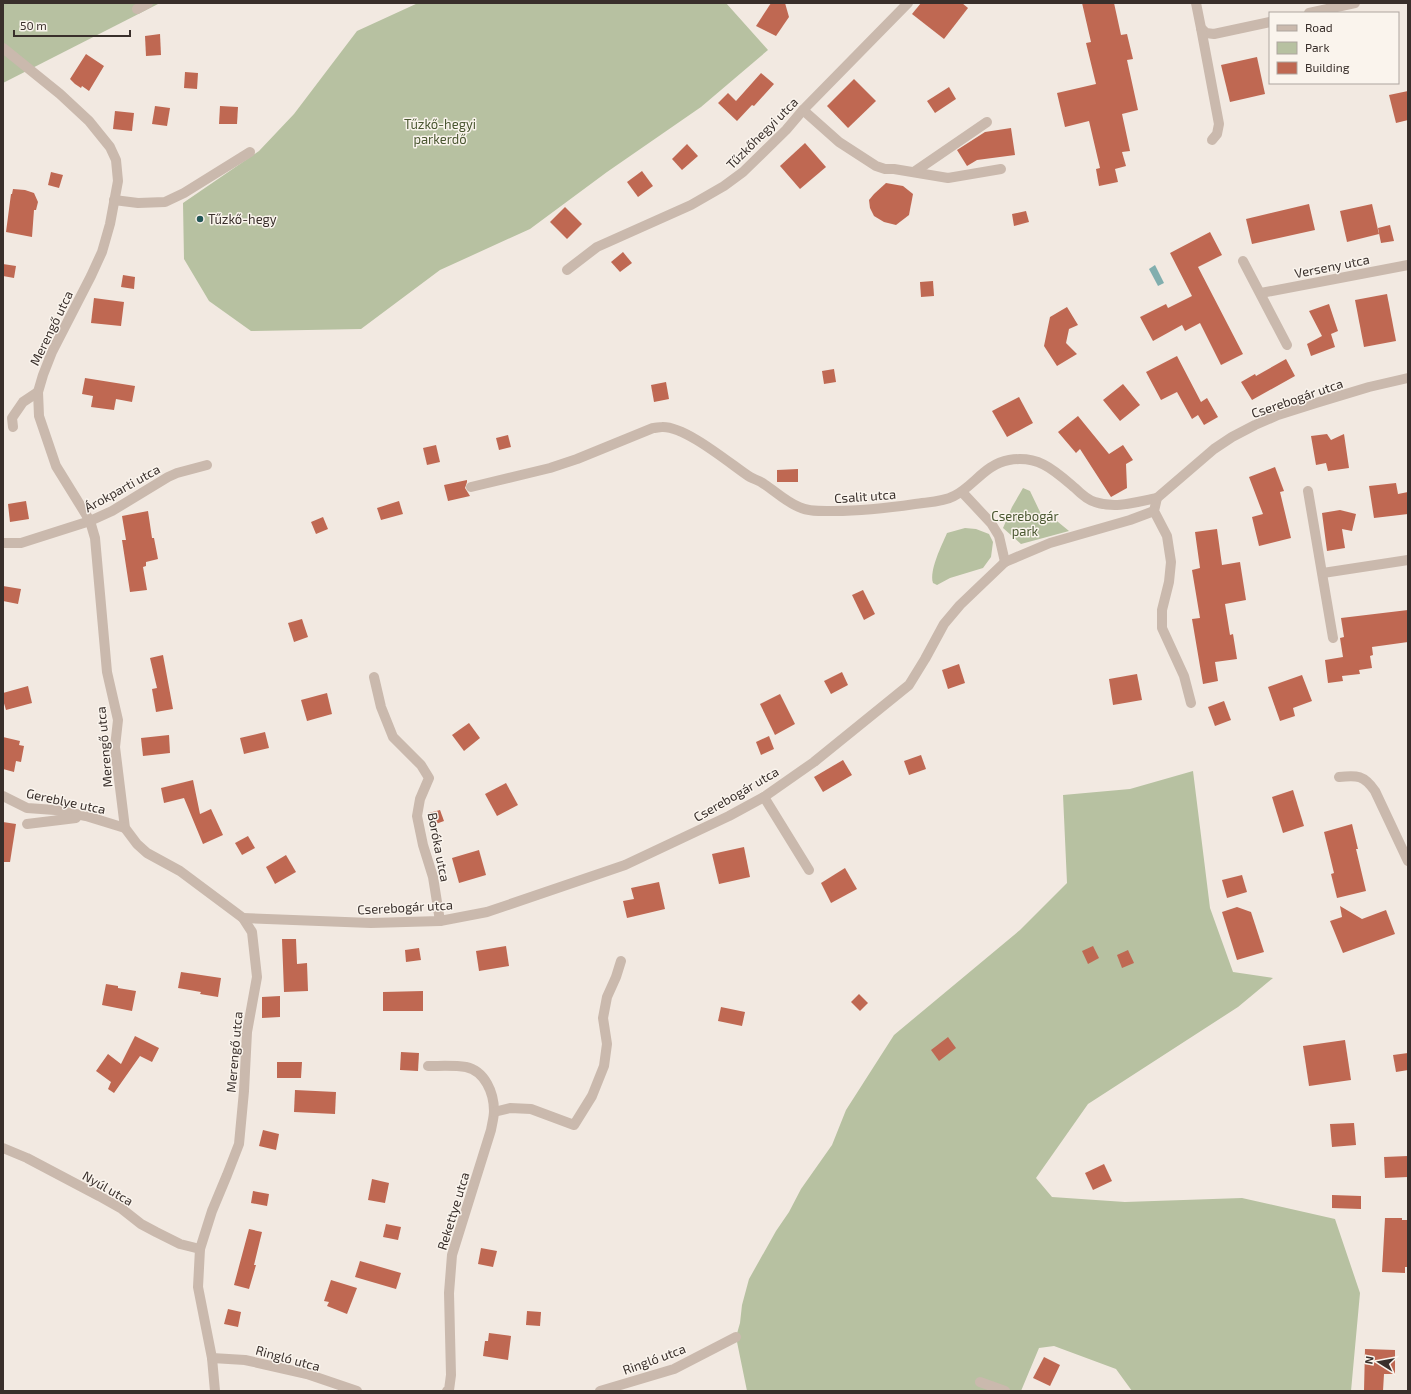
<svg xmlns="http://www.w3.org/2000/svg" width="1411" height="1394" viewBox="0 0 1411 1394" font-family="'Exo 2',sans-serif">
	<rect width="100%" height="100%" fill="#f2e9e1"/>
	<g fill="#b7c1a1">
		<path d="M3 3H160L3 83Z"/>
		<path d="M418 3H726L768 50 701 107 607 172 530 229 440 270 361 329 251 331 209 301 184 259 183 203 259 151 294 114 357 31Z"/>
		<path d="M1023 488 1030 491 1041 514 1052 517 1069 531 1021 544 1003 528 1012 507Z"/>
		<path d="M965 528 976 529 989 534 993 542 991 557 983 568 950 578 937 585 933 583C929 570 942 545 947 533Z"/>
		<path d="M1193 771 1210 908 1233 972 1273 978 1238 1007 1088 1104 1036 1178 1052 1197 1125 1202 1242 1198 1335 1219 1360 1293 1351 1391H1132L1116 1369 1054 1346 1039 1348 1021 1391H747L736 1337 740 1323 742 1305 749 1279 776 1231 789 1212 801 1189 832 1145 846 1110 894 1035 1020 930 1067 883 1063 795 1130 789Z"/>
	</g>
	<path fill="#81aeae" d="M1155 265 1164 283 1158 286 1149 269Z"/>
	<g fill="#bf6852">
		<path d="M771 3H785L789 17 776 36 756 26Z"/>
		<path d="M921 3H962L968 8 944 39 912 14Z"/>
		<path d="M1082 3H1114L1121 35 1127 34 1133 59 1127 60 1138 110 1122 114 1130 151 1122 152 1126 166 1115 169 1118 182 1099 186 1096 169 1100 168 1089 121 1065 127 1057 93 1096 84 1086 43 1091 42Z"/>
		<path d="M160 34 161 55 146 56 145 36Z"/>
		<path d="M86 54 104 66 89 91 82 86 81 88 75 84 70 79Z"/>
		<path d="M1257 57 1265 94 1230 102 1221 65Z"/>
		<path d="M185 72 198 73 197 89 184 88Z"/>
		<path d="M761 73 774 84 754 106 752 105 737 121 718 103 728 93 736 101Z"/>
		<path d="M854 79 876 101 848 128 827 106Z"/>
		<path d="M949 87 956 99 935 113 927 101Z"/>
		<path d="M1408 91V120L1396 123 1389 95Z"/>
		<path d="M155 106 170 108 167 126 152 124Z"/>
		<path d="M220 106 238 107 237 124H219Z"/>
		<path d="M115 111 134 113 132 131 113 129Z"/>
		<path d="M1011 128 1015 155 977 160 967 166 957 150 985 132Z"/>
		<path d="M805 143 826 167 800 189 780 166Z"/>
		<path d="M687 144 698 156 682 170 672 159Z"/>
		<path d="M642 171 653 186 638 197 627 182Z"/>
		<path d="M51 172 63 175 59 188 48 185Z"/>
		<path d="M886 183 903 186 913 194 909 215 896 225 884 222 874 216 870 208 869 200 874 194Z"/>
		<path d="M13 189 25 190 34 193 38 202 36 210H34L32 237 6 232 11 194H12Z"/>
		<path d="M1309 204 1315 230 1252 244 1246 219Z"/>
		<path d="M1372 204 1379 234 1347 242 1340 211Z"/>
		<path d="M565 207 582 224 567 239 550 222Z"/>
		<path d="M1026 211 1029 222 1014 226 1012 214Z"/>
		<path d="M1390 225 1394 241 1381 243 1378 228Z"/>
		<path d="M1210 232 1222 255 1198 267 1243 354 1221 365 1200 323 1185 331 1182 325 1153 341 1140 317 1166 304 1168 308 1192 296 1170 253Z"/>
		<path d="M623 252 632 263 620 272 611 262Z"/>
		<path d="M3 264 16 266 14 278 3 276Z"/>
		<path d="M123 275 135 277 134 289 121 287Z"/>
		<path d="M933 281 934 296 921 297 920 282Z"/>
		<path d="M1387 294 1396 341 1364 347 1355 300Z"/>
		<path d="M94 298 124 302 121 326 91 323Z"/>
		<path d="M1329 304 1338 331 1331 334 1335 347 1311 356 1307 344 1322 336 1309 311Z"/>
		<path d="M1067 307 1078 325 1069 329 1066 343 1077 354 1057 366 1044 346 1050 317Z"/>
		<path d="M1177 356 1201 402 1207 398 1218 417 1204 425 1198 415 1192 419 1177 392 1161 400 1146 372Z"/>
		<path d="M1286 359 1295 376 1252 400 1241 382 1255 374 1256 376Z"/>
		<path d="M834 369 836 382 824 384 822 371Z"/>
		<path d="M85 378 135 386 132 402 116 399 114 410 91 407 93 396 82 394Z"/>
		<path d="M666 382 669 399 654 402 651 385Z"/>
		<path d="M1123 384 1140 405 1120 421 1103 400Z"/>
		<path d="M1019 397 1033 423 1007 437 992 411Z"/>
		<path d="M1078 416 1109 454 1123 445 1133 460 1126 464 1127 488 1111 497 1080 449 1076 453 1058 432Z"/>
		<path d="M1327 434 1331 440 1344 434 1349 468 1328 471 1326 463 1316 465 1311 436Z"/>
		<path d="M508 435 511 447 499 450 496 438Z"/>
		<path d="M436 445 440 462 427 465 423 448Z"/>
		<path d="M1275 467 1284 491 1280 492 1291 538 1259 546 1252 517 1263 514 1249 477Z"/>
		<path d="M798 469V482H777V470Z"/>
		<path d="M467 480V482L465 488 470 496 448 501 444 485Z"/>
		<path d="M1396 483 1398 494 1408 492V514L1374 518 1369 486Z"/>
		<path d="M26 501 29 519 10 522 8 504Z"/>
		<path d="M399 501 403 514 381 520 377 508Z"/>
		<path d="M1340 510 1356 514 1352 531 1342 529 1345 548 1327 551 1322 513Z"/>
		<path d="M148 511 152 538H154L158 559 146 562V566L143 567 147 590 130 592 122 540H126L122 516Z"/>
		<path d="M323 517 328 529 316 534 311 522Z"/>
		<path d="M1217 529 1222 565 1240 562 1246 600 1225 604 1230 635 1233 634 1237 659 1215 662 1218 681 1203 684 1192 619 1200 618 1192 570 1200 568 1195 532Z"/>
		<path d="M3 586 21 589 18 604 3 601Z"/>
		<path d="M863 590 875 614 864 620 852 595Z"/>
		<path d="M1408 610V642L1372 647 1373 655 1370 656 1372 668 1359 670 1360 674 1342 676 1343 681 1328 683 1325 660 1343 657 1340 638 1344 637 1341 618Z"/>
		<path d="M302 619 308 637 294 642 288 623Z"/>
		<path d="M163 655 173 709 156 712 152 689 157 688 150 658Z"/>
		<path d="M959 664 965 683 948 689 942 670Z"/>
		<path d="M842 672 848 685 831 694 824 681Z"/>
		<path d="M1137 674 1142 700 1113 705 1109 679Z"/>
		<path d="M1302 675 1312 701 1293 708 1295 716 1280 721 1268 687Z"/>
		<path d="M28 686 32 703 6 710 3 700V693Z"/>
		<path d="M327 693 332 714 307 721 301 700Z"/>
		<path d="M780 694 795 724 775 735 760 704Z"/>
		<path d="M1224 701 1231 720 1215 726 1208 707Z"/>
		<path d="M469 723 480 738 464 751 452 735Z"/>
		<path d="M265 732 269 748 244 754 240 738Z"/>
		<path d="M169 735 170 753 143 756 141 738Z"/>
		<path d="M769 736 774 749 761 755 756 742Z"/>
		<path d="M3 737 20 741 19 745 24 746 21 762 16 761 14 772 3 769Z"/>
		<path d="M921 755 926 769 909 775 904 761Z"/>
		<path d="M843 760 852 775 823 792 814 777Z"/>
		<path d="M193 780 200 814 211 809 223 835 203 844 184 798 164 803 161 788Z"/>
		<path d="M506 783 518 805 497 816 485 794Z"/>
		<path d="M1293 790 1304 826 1283 833 1272 797Z"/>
		<path d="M440 810 444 821 433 825 429 813Z"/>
		<path d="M3 822 16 824 10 862H3Z"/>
		<path d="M1352 824 1358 849H1356L1366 891 1337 898 1331 874 1334 873 1324 832Z"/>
		<path d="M248 836 255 848 242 855 235 843Z"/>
		<path d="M744 847 750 877 719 884 712 854Z"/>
		<path d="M479 850 486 875 459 883 452 858Z"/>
		<path d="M286 855 296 872 275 884 266 867Z"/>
		<path d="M845 868 857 889 831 903 821 883Z"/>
		<path d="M1242 875 1247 892 1227 898 1222 880Z"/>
		<path d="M659 882 665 909 627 918 623 901 634 899 631 888Z"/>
		<path d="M1340 906 1362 919 1386 910 1395 934 1343 953 1330 921 1342 917Z"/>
		<path d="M1237 907 1251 912 1264 952 1237 960 1222 912Z"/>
		<path d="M282 939H296L297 964 307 963 308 991 284 992Z"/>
		<path d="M506 946 509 966 479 971 476 951Z"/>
		<path d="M1093 946 1099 958 1088 964 1082 951Z"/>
		<path d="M419 948 421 960 406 962 405 950Z"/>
		<path d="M1128 950 1134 963 1122 968 1117 955Z"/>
		<path d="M181 972 221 978 218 997 200 994 201 992 178 988Z"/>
		<path d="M106 984 118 986V988L136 991 132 1011 102 1005Z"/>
		<path d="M423 991V1011H383V992Z"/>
		<path d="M859 994 868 1003 860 1011 851 1002Z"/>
		<path d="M280 996V1017L262 1018V997Z"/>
		<path d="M721 1007 745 1012 742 1026 718 1021Z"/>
		<path d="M135 1036 159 1048 152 1062 140 1056 114 1093 108 1089 111 1082 96 1071 108 1054 121 1064Z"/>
		<path d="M948 1037 956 1048 939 1061 931 1050Z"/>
		<path d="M1345 1040 1351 1080 1309 1086 1303 1046Z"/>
		<path d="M401 1052 419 1053 418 1071 400 1070Z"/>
		<path d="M1408 1053V1070L1396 1072 1393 1055Z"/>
		<path d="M277 1062H302L301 1078H277Z"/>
		<path d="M295 1090 336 1092 335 1114 294 1112Z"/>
		<path d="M1354 1123 1356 1145 1332 1147 1330 1124Z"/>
		<path d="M263 1130 279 1134 276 1150 259 1146Z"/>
		<path d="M1408 1156V1177L1385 1178 1384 1157Z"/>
		<path d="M1104 1164 1112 1181 1093 1190 1085 1173Z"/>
		<path d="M372 1179 389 1183 385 1203 368 1200Z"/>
		<path d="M253 1191 269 1194 267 1206 251 1203Z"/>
		<path d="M1332 1195 1361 1196V1209L1332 1208Z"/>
		<path d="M1385 1218H1402V1220H1408V1267H1405V1273L1382 1272Z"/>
		<path d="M386 1224 401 1227 398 1240 383 1237Z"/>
		<path d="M249 1229 262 1232 254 1265H256L249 1289 234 1285Z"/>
		<path d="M481 1248 497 1251 493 1267 478 1264Z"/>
		<path d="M360 1261 401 1273 396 1289 355 1277Z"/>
		<path d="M331 1280 357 1288 347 1314 327 1306 329 1302 324 1301Z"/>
		<path d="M228 1309 241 1312 238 1327 224 1324Z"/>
		<path d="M527 1311 541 1312 540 1326 526 1325Z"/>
		<path d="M489 1333 511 1336 508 1360 483 1356 485 1341H488Z"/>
		<path d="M1365 1349 1395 1350V1374H1384L1383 1391H1364Z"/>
		<path d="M1044 1357 1060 1365 1050 1386 1033 1378Z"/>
	</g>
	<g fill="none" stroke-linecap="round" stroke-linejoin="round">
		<g stroke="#cab9ad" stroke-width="10">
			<path d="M1196 3 1201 28 1206 33 1214 34 1270 22"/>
			<path d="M137 9 148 3"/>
			<path d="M1309 13 1355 3"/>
			<path d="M1201 28 1219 124 1217 134 1212 140"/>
			<path d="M3 48 60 94 89 121 110 147 116 160 118 181 110 224 102 252 91 276 52 352 43 375 38 392 39 416 56 466 90 521 95 538 107 672 118 720 115 747 125 828 137 844 147 853 180 871 243 918 252 932 257 977 247 1032 244 1091 239 1144 227 1175 212 1211 200 1249 198 1287 212 1358 215 1391"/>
			<path d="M803 110 839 142 876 166 885 169H894L948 178 1001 169"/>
			<path d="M914 172 987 122"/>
			<path d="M114 200 138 203 165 202 184 193 250 152"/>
			<path d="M1243 261 1287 345"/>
			<path d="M567 270 597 247 691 205 724 186 743 172 786 130 803 110 908 3"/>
			<path d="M1261 293 1408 265"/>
			<path d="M13 427 12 418 23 402 38 392"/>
			<path d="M471 487 550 468 577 459 653 428C656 428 659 427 662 427 685 426 728 462 747 475 752 479 759 480 764 484 775 491 786 502 799 507 809 512 823 511 834 511 862 511 888 508 915 504 928 502 943 502 954 496 973 487 985 464 1009 460 1039 455 1054 470 1075 488 1080 493 1088 500 1095 502 1116 509 1136 502 1157 498"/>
			<path d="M1308 491 1333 638"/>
			<path d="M962 492 991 523 999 536 1005 562"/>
			<path d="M3 543H21L90 521 112 511 168 477 177 473 207 465"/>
			<path d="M1323 573 1408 560"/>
			<path d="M374 677 381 707 393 737 421 765 429 778 420 799 417 816 423 845 433 877 440 921"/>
			<path d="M1191 703 1184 676 1162 628V610L1169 582 1171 562 1167 536 1154 511 1157 498 1214 449 1232 437 1255 425 1278 415 1316 403 1369 387 1408 378"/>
			<path d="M1339 777C1357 775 1364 775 1375 791L1408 861"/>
			<path d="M3 796 27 808 55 810 86 816 125 828"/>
			<path d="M764 797 809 870"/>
			<path d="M27 824 76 818"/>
			<path d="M243 918 371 923 440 921 487 912 625 865 729 816 764 797 814 762 909 685 925 659 944 624 960 605 1005 562 1050 543 1130 520 1154 511"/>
			<path d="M428 1066C440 1066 454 1065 466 1067 485 1071 494 1093 494 1111 494 1117 492 1124 491 1130L452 1255 449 1293 451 1375 449 1390 447 1391"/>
			<path d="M494 1112 510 1108 531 1109 574 1125 592 1096 604 1066 607 1044 603 1018 607 997 616 977 621 961"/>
			<path d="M3 1148 27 1158 99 1196 122 1209 141 1224 156 1232 180 1244 200 1249"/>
			<path d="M212 1358 245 1360 307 1374 357 1391"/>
			<path d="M980 1382 1005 1391"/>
			<path d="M600 1391 674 1369 736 1337"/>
		</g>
	</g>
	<circle fill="#235758" stroke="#faf4ed" stroke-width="1.5" cx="200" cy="219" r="4"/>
	<g text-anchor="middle" stroke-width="3" stroke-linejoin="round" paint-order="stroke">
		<g font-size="13" fill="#495630" stroke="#faf4ed">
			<text x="440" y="129">Tűzkő-hegyi<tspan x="440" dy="15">parkerdő</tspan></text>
			<text x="1025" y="521">Cserebogár<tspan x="1025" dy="15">park</tspan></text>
		</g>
		<g font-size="13" fill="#392f2b" stroke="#faf4ed">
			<text transform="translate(762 133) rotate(-45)" y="5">Tűzkőhegyi utca</text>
			<text transform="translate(1332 266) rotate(-11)" y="5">Verseny utca</text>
			<text transform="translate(51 328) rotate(-64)" y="5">Merengő utca</text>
			<text transform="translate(1297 398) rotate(-19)" y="5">Cserebogár utca</text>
			<text transform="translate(122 488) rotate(-29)" y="5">Árokparti utca</text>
			<text transform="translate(865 496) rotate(-4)" y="5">Csalit utca</text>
			<text transform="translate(104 747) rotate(-95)" y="5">Merengő utca</text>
			<text transform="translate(736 794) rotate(-30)" y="5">Cserebogár utca</text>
			<text transform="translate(66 801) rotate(12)" y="5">Gereblye utca</text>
			<text transform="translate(439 847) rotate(79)" y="5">Boróka utca</text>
			<text transform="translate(405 907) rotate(-3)" y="5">Cserebogár utca</text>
			<text transform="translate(234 1052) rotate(-85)" y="5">Merengő utca</text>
			<text transform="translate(108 1188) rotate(30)" y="5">Nyúl utca</text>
			<text transform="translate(453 1211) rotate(-73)" y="5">Rekettye utca</text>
			<text transform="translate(288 1358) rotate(15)" y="5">Ringló utca</text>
			<text transform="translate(654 1359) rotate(-20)" y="5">Ringló utca</text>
		</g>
		<g font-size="13" fill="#392f2b" stroke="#faf4ed" text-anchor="start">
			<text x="208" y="224">Tűzkő-hegy</text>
		</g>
	</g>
	<rect width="1411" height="1394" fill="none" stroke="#392f2b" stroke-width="8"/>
	<rect x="1269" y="12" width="130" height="72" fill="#faf4ed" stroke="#ada59f"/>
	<rect x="1277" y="25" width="20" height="6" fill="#cab9ad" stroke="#ada59f"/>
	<text x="1305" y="32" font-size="12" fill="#392f2b">Road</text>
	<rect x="1277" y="42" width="20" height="12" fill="#b7c1a1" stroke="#ada59f"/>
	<text x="1305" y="52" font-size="12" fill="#392f2b">Park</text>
	<rect x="1277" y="62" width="20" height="12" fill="#bf6852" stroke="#ada59f"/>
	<text x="1305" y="72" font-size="12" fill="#392f2b">Building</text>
	<g transform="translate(1379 1362) rotate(281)" stroke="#faf4ed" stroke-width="3" paint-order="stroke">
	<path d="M0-3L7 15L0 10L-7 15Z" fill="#392f2b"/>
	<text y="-6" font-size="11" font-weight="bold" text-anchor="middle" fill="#392f2b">N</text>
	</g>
	<path d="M14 30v6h116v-6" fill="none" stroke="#392f2b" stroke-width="2"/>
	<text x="20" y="30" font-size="12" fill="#392f2b" stroke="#faf4ed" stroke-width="3" paint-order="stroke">50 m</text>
</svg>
